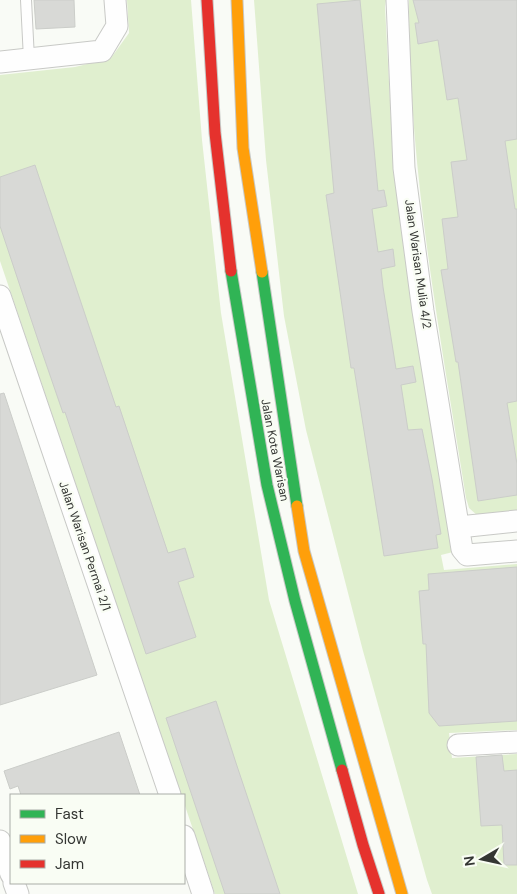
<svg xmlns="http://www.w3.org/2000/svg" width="517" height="894" viewBox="0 0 517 894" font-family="'DM Sans',sans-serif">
	<rect width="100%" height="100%" fill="#f9fbf6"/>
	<g fill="#e0efcf">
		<path d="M127 0H191L202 140 221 313 269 600 358 894H215L184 803V795H181L0 261V75L75 67 111 58 129 33Z"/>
		<path d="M254 0H386L385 7 394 176 453 552 441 555 444 570 517 564V730L449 733 452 758 517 754V894H432L427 880 363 651 306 430 284 316 266 160Z"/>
		<path d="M409 0H517V514L478 516 469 508 466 498C440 333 408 168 409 0Z"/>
	</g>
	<g fill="#d8d9d6" stroke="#cbcdc9">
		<path d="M34 0H74L75 27 36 29Z"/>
		<path d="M360 0 378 191 384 190 387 206 372 209 378 252 393 249 395 266 381 269 383 287 396 369 413 366 416 382 401 385 408 430 422 429 432 479 441 534 436 535 438 548 384 556 354 368H351L326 195 334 193 317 4Z"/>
		<path d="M413 0H517V139L505 141 515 209H517V401L507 403 517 464V495L478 501 458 362H456L441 270 448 269 442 219 458 217 451 162 467 160 458 98 447 100 438 40 418 44 415 23H419Z"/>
		<path d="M35 165 116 407 119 406 168 553 185 548 194 577 178 582 196 637 146 654 65 412 63 413 42 352 0 226V177Z"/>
		<path d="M4 393 97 675 0 705V394Z"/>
		<path d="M517 567V721L439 726 429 713 426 644H423L419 591 429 590 428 574Z"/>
		<path d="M216 701 236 763 280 894H225L182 766 166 718Z"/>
		<path d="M119 732 140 795H21L18 786 10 789 4 771Z"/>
		<path d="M502 755 504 771 517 770V865H504L502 825 481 826 476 757Z"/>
	</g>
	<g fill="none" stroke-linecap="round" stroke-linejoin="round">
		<defs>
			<path id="lane" d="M26 0 29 59"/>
			<g id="street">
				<path d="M397 0 404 168 423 311 462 549 467 555 517 551"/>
				<path d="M0 62 102 51 117 26 115 0"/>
				<path d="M0 296 170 795"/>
				<path d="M459 527 517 521"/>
				<path d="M458 745 517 742"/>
				<path d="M184 836 203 894"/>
				<path d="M0 841 11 874"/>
				<path d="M14 883 18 894"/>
			</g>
			<g id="fast">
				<path d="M231 271 267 485 295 601 342 770"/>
				<path d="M262 272 297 506"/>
			</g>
			<g id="slow">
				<path d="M237 0 243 148 262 272"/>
				<path d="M297 506 304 551 402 894"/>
			</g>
			<g id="jam">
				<path d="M207 0 215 133 231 271"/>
				<path d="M342 770 363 845 379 894"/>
			</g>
		</defs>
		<use href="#lane" stroke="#c8c9c6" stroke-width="12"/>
		<use href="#street" stroke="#c8c9c6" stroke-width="23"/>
		<use href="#fast" stroke="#c8c9c6" stroke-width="13"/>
		<use href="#slow" stroke="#c8c9c6" stroke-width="13"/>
		<use href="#jam" stroke="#c8c9c6" stroke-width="13"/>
		<use href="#lane" stroke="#fefefe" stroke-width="10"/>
		<use href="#street" stroke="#fefefe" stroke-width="21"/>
		<use href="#fast" stroke="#30b455" stroke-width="11"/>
		<use href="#slow" stroke="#ff9f0a" stroke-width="11"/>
		<use href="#jam" stroke="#e5322d" stroke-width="11"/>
	</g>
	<g text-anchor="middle" stroke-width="4.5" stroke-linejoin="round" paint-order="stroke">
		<g font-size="12" fill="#343633" stroke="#f9fdf4">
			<text transform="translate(418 264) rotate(82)" y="4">Jalan Warisan Mulia 4/2</text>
			<text transform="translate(275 450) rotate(79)" y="4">Jalan Kota Warisan</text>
			<text transform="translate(85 546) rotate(71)" y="4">Jalan Warisan Permai 2/1</text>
		</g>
	</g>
	<rect x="10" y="794" width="175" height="90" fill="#f9fdf4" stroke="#aaada7"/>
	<rect x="20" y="810" width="25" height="8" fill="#30b455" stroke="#aaada7"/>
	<text x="55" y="819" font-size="15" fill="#343633">Fast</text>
	<rect x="20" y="835" width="25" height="8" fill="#ff9f0a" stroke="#aaada7"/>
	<text x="55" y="844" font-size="15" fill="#343633">Slow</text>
	<rect x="20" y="860" width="25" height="8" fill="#e5322d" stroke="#aaada7"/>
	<text x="55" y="869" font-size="15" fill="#343633">Jam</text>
	<g transform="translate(482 859) rotate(261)" stroke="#f9fdf4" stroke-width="4" paint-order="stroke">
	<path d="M0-4L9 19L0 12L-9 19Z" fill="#343633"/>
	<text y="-8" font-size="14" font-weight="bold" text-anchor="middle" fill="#343633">N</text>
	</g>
</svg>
